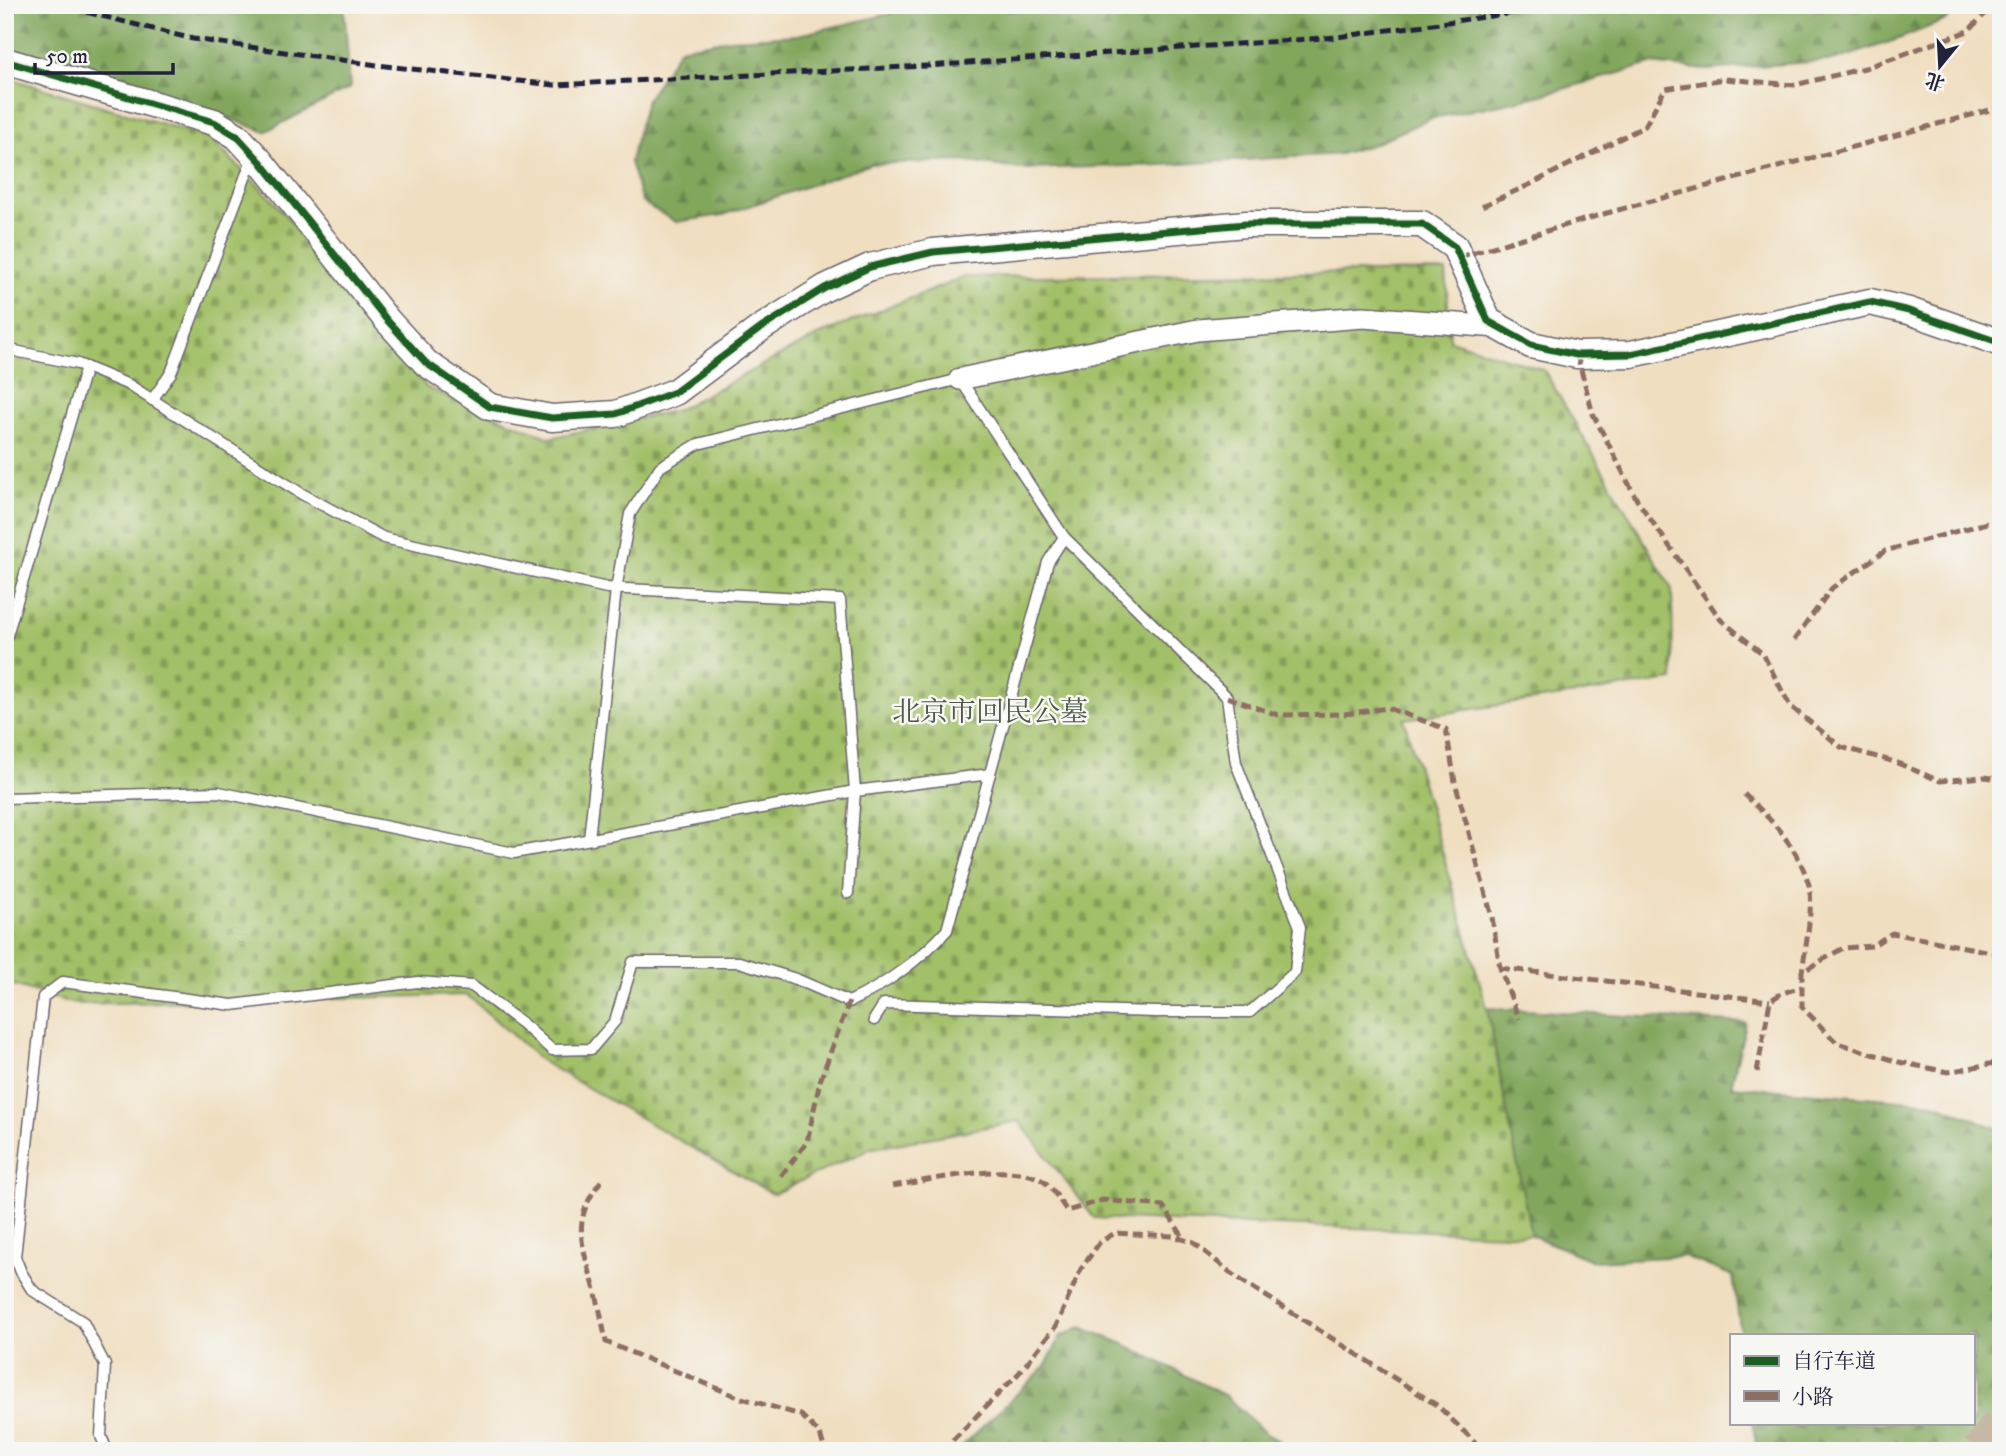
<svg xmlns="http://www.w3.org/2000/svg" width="2006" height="1456" viewBox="0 0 2006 1456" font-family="'IM FELL DW Pica','Noto Serif SC',serif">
	<defs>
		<pattern id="forest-firs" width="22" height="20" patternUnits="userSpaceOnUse" patternTransform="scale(1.75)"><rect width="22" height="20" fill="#81a65c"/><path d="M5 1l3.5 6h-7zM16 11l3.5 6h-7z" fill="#69874d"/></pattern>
		<pattern id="cemetery-stones" width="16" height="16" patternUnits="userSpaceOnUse" patternTransform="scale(1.75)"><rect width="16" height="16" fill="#a2c067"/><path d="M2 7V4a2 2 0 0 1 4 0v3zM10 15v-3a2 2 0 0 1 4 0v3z" fill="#849c56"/></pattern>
	</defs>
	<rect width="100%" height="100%" fill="#f6f6f2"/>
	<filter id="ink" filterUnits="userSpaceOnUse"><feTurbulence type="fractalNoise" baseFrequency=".0143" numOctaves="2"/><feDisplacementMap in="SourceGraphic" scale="14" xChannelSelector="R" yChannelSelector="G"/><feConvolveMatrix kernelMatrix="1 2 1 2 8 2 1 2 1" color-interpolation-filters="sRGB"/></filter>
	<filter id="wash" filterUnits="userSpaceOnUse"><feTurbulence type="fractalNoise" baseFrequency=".00686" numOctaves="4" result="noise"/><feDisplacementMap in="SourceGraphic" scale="28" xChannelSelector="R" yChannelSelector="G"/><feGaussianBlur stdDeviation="1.57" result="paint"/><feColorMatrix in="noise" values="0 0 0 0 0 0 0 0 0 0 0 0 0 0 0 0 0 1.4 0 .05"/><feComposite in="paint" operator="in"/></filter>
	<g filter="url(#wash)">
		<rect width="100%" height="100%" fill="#f0dec0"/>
		<g fill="url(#forest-firs)" stroke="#52644c" stroke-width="2">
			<path d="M5 5H344L350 88 265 132 205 109 5 49Z"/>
			<path d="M894 5H1968L1946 20 1901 38 1836 60 1707 70 1651 64 1538 96 1429 119 1374 144 1340 154 1163 165 1020 169 962 161 871 164 723 215 676 222 642 202 630 162 646 101 680 48 730 39 798 35 890 14Z"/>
			<path d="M1487 1008 1746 1023 1731 1086 1935 1103 2001 1130V1451H1757L1753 1423H1973V1335H1741L1733 1276 1684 1256 1593 1261 1531 1235Z"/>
			<path d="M1081 1327 1124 1344 1226 1396 1266 1434 1297 1451H957L1045 1367 1061 1336Z"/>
		</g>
		<path fill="url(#cemetery-stones)" stroke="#627151" stroke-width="2" d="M5 77 209 138 272 199 427 388 550 438 677 410 825 332 965 277 1446 271 1450 340 1544 370 1672 589 1673 680 1404 719 1487 1008 1531 1235 1094 1218 1019 1121 869 1149 773 1194 543 1062 467 995 74 1004 5 982Z"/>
	</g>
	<g filter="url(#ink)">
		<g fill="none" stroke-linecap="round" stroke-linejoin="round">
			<path stroke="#c7b8a5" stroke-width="37" stroke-dasharray="37 18" stroke-linecap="butt" d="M1980 1451 2001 1423"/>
			<defs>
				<g id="service">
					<path d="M5 349 78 364 129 385 302 494 384 538 607 588 840 600 855 791 848 893"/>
					<path d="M152 400 171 373 253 157"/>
					<path d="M5 642 86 367"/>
					<path d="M5 798 219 792 514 853 855 791 990 774"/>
					<path d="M589 839 616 589 630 514 660 467 698 444 960 379 1064 537"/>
					<path d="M107 1451 101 1436 105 1365 83 1322 32 1290 21 1272 15 1257 43 997 63 982 232 1005 418 982 472 986 523 1024 552 1050 591 1049 615 1021 633 962H739L796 979 849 1002C884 986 921 959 947 930L1048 562 1064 537 1227 697 1236 763 1300 927 1295 972 1250 1012H1156L884 1004 874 1020"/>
				</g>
				<path id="minor" d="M960 379 1198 330 1363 317 1498 327"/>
				<path id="tertiary" d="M5 61 214 122 237 136 260 161 386 319 426 363 490 407 552 418 616 414 675 392 761 328 825 288 870 267 933 252 1246 224H1422L1455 247 1488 321 1531 345 1577 355 1631 354 1870 302 1909 311 2001 343"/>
			</defs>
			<use href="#service" stroke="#6a646a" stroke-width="13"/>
			<use href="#minor" stroke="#6a646a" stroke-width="24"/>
			<use href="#tertiary" stroke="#6a646a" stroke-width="29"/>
			<use href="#service" stroke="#fff" stroke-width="10"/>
			<use href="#minor" stroke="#fff" stroke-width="21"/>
			<use href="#tertiary" stroke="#fff" stroke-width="26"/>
			<path stroke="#22223b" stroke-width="5" stroke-dasharray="10 5" stroke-linecap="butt" d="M58 5 193 39 377 65 554 85 927 66 1337 37 1572 5"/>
			<g stroke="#8d6e63" stroke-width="5" stroke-dasharray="10 5" stroke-linecap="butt">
				<path d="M1482 206 1529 185 1645 126 1665 89 1725 79 1795 85 1865 68 1968 31 1994 5"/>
				<path d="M1459 257 1607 213 2001 107"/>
				<path d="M1577 355 1593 414 1637 500 1721 620 1763 654 1790 706 1841 747 1895 762 1940 781 1984 777 2001 779"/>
				<path d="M1794 640 1832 588 1885 551 2001 519"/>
				<path d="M1227 697 1278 715 1344 714 1388 708 1446 729 1455 782 1492 917 1500 968 1519 1019"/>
				<path d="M1744 794C1772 820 1798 847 1809 885 1814 905 1805 950 1802 972"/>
				<path d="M2001 954 1892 933 1872 946 1843 948 1802 972V1007L1837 1043 1899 1062 1948 1072 1995 1063 2001 1065"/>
				<path d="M1500 968 1770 1001"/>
				<path d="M1757 1072 1770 1001 1782 993 1802 987"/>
				<path d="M781 1176 807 1142 820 1081 849 1002"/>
				<path d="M601 1181C568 1224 584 1248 596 1294 600 1310 603 1326 606 1342L738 1397 801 1415 820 1434 825 1451"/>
				<path d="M892 1186C928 1181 1013 1160 1043 1181 1053 1187 1060 1202 1067 1211L1103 1200 1163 1206 1185 1240"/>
				<path d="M942 1451 1019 1373 1056 1326 1081 1269 1100 1242 1115 1233 1173 1236 1194 1243 1236 1277 1438 1406 1484 1451"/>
				<path d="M1586 1451 1596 1449 1601 1451"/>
			</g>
			<defs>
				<path id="cycleway" d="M5 61 214 122 237 136 260 161 386 319 426 363 490 407 552 418 616 414 675 392 761 328 825 288 870 267 933 252 1246 224H1422L1455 247 1488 321 1531 345 1577 355 1631 354 1870 302 1909 311 2001 343"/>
			</defs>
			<use href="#cycleway" stroke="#f6f6f2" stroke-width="11"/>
			<use href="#cycleway" stroke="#1b5e20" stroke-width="7"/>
		</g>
	</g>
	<g text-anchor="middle" stroke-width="5" stroke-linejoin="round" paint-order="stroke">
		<g font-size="28" fill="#4f594a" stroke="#f6f6f2">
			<text x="990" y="721">北京市回民公墓</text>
		</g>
	</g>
	<rect width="2006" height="1456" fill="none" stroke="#f6f6f2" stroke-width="28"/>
	<rect x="1730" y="1334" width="245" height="91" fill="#f6f6f2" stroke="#a1a1a9" stroke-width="2"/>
	<rect x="1744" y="1356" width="35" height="10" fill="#1b5e20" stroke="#a1a1a9" stroke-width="2"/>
	<text x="1792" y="1368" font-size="21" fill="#22223b">自行车道</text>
	<rect x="1744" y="1391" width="35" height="10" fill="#8d6e63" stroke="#a1a1a9" stroke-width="2"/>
	<text x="1792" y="1404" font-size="21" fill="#22223b">小路</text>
	<g transform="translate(1940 66) rotate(198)" stroke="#f6f6f2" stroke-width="5" paint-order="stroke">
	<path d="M0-5L12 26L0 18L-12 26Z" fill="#22223b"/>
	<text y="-10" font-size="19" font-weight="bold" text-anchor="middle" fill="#22223b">北</text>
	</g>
	<path d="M35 63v10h138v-10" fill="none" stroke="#22223b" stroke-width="3.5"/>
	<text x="46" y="63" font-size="21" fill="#22223b" stroke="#f6f6f2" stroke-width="5" paint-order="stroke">50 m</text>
</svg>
